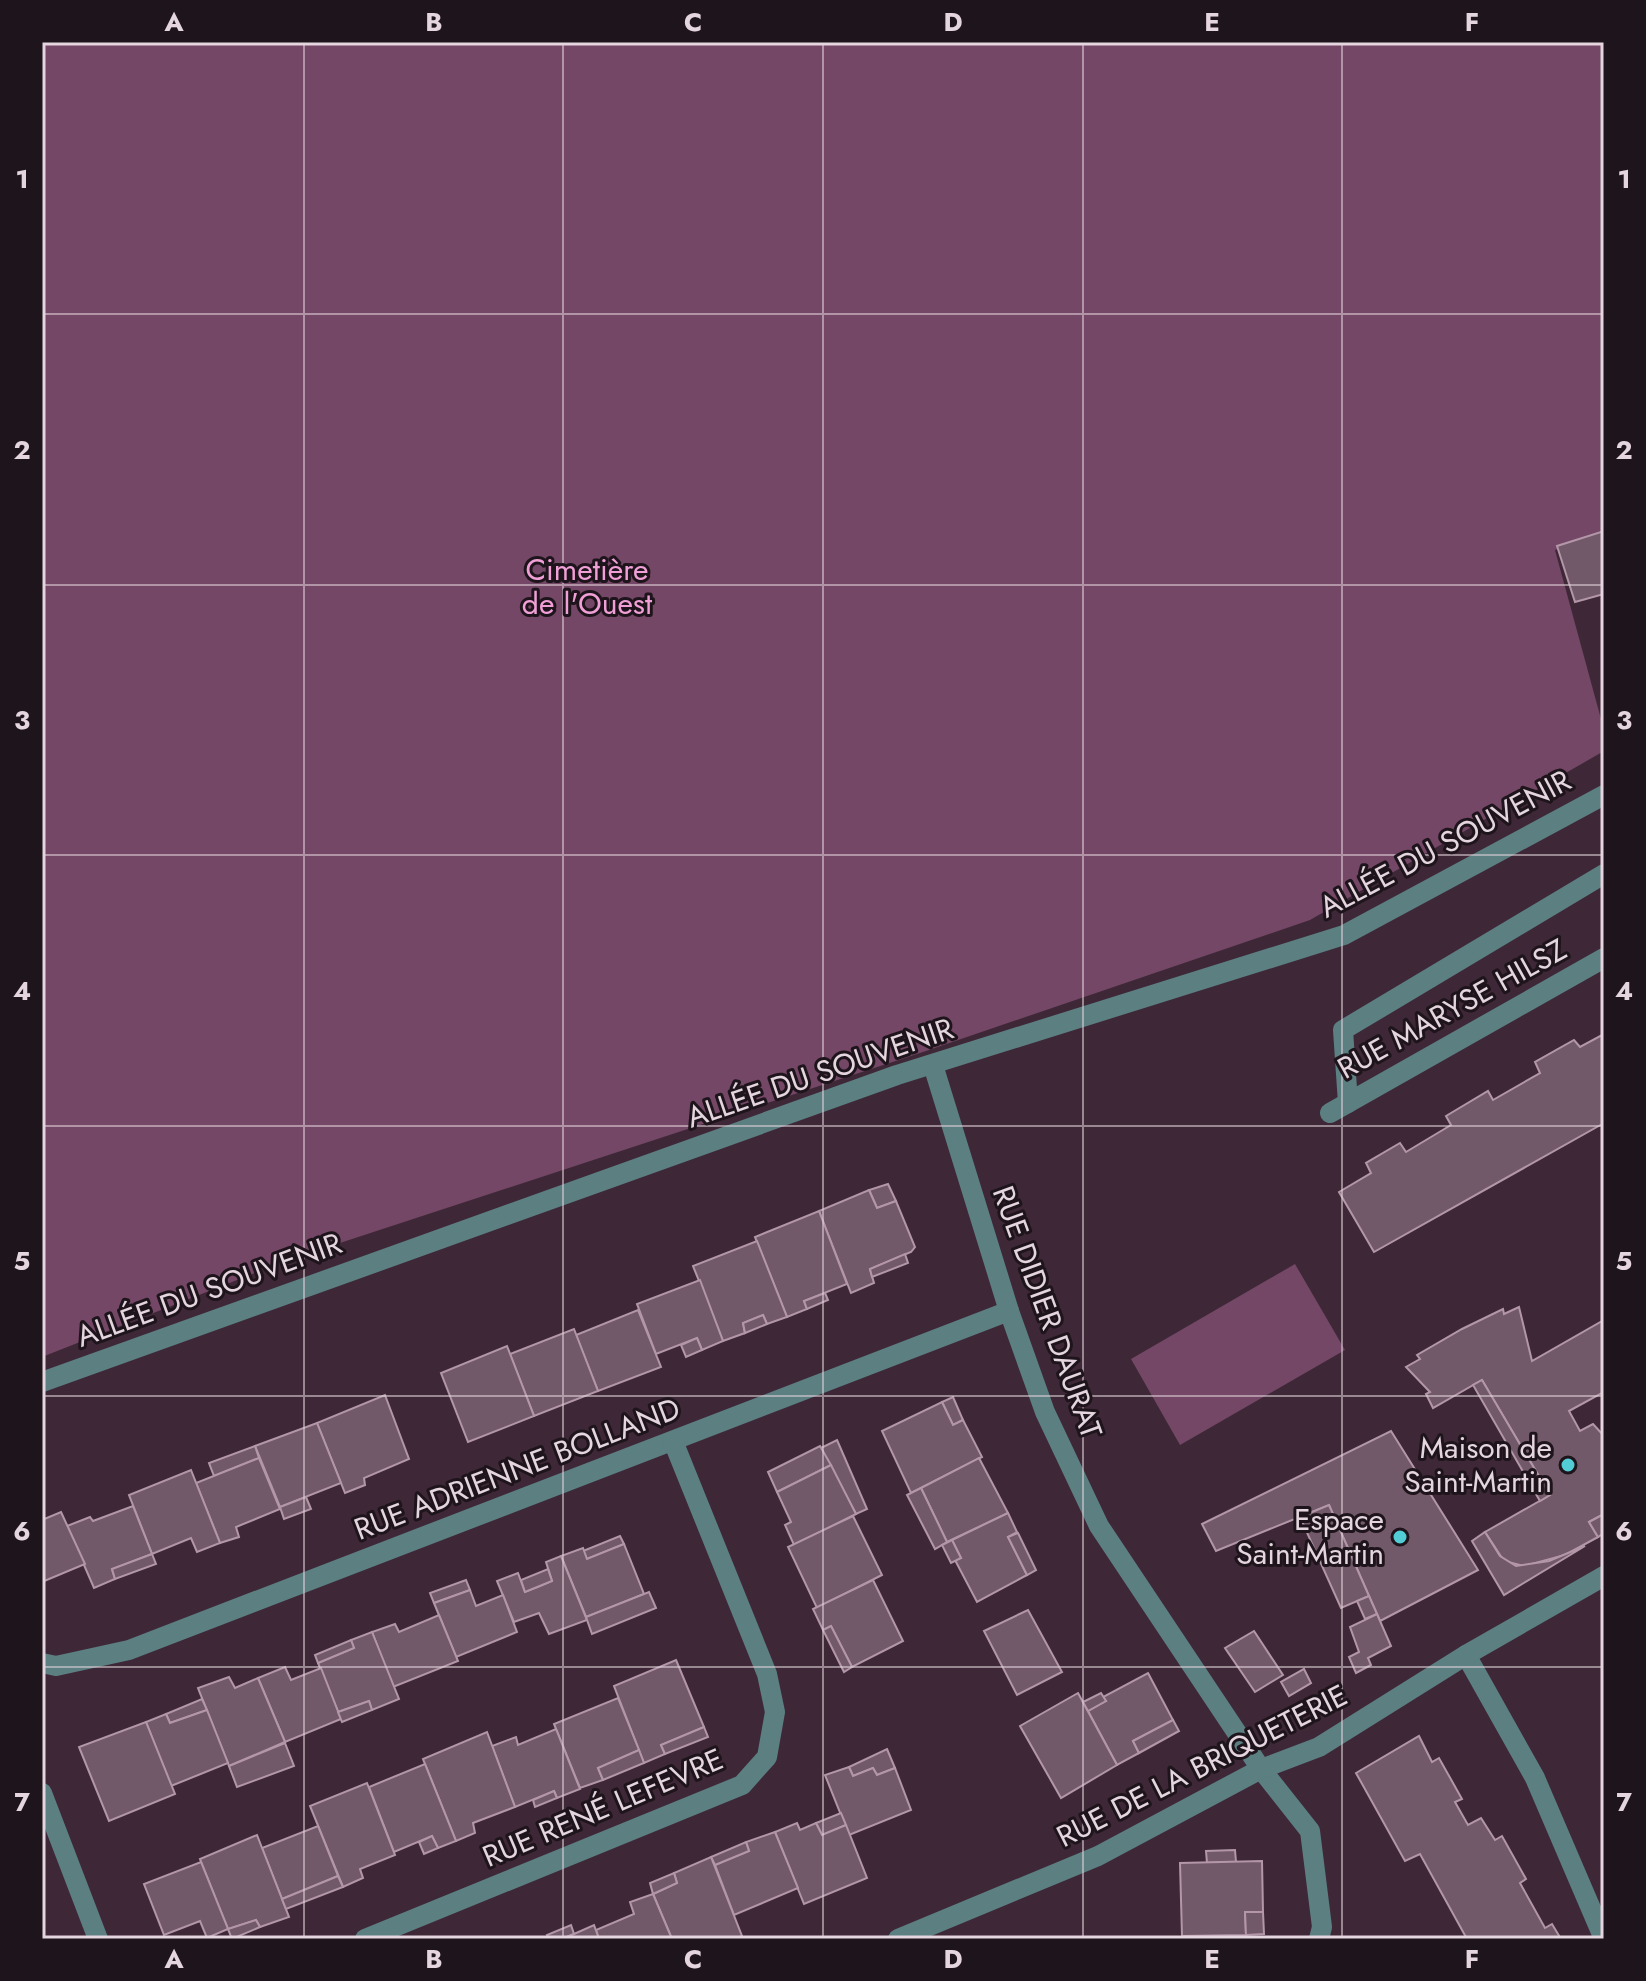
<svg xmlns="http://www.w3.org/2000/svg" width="1646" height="1981" viewBox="0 0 1646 1981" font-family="Jost,sans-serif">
	<rect width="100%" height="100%" fill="#3e2837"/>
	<g fill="#734765">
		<path d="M42 42H1604V532L1555 550 1604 730V751L1310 920 923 1052 285 1261 42 1357Z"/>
		<path d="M1295 1264 1345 1350 1180 1445 1131 1359Z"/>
	</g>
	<g fill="#725969" stroke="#b397a9" stroke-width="2">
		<path d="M1604 531V594L1575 602 1557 546Z"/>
		<path d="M1604 1034V1123L1374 1252 1339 1192 1371 1173 1366 1163 1400 1143 1406 1152 1451 1125 1446 1116 1488 1091 1493 1100 1540 1073 1535 1062 1574 1040 1580 1047Z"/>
		<path d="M888 1184 896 1201 877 1208 869 1190Z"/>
		<path d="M869 1190 877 1208 896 1201 915 1247 911 1252 870 1269 874 1283 851 1293 819 1211Z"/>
		<path d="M819 1211 847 1284 804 1301 807 1309 787 1317 755 1237Z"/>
		<path d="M757 1241 787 1317 767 1324 763 1315 743 1323 745 1333 723 1341 693 1266Z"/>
		<path d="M905 1254 908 1263 872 1277 870 1269Z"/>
		<path d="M700 1280 723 1341 702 1350 697 1338 656 1354 637 1304Z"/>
		<path d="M825 1293 828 1300 807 1309 804 1301Z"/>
		<path d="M1519 1307 1532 1361 1604 1320V1392L1569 1411 1580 1431 1593 1424 1604 1436V1514L1589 1522 1598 1537 1565 1555 1524 1566 1504 1561 1485 1532 1550 1495 1482 1380 1433 1408 1426 1394 1430 1392 1406 1367 1420 1359 1417 1355 1462 1329 1503 1309 1504 1314Z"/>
		<path d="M638 1310 661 1367 598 1391 576 1335Z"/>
		<path d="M763 1315 767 1324 745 1333 743 1323Z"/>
		<path d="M574 1329 598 1391 534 1416 510 1354Z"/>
		<path d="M697 1338 702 1350 686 1357 681 1345Z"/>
		<path d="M507 1346 534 1416 468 1442 441 1373Z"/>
		<path d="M1482 1380 1550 1495 1540 1501 1473 1385Z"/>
		<path d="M385 1395 409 1459 364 1478 365 1485 345 1493 317 1423Z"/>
		<path d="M953 1397 963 1420 953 1425 942 1402Z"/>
		<path d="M942 1402 953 1425 963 1420 982 1457 911 1493 882 1431Z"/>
		<path d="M317 1423 341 1483 280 1507 255 1446Z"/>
		<path d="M1391 1431 1478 1570 1380 1621 1329 1505 1216 1551 1202 1524Z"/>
		<path d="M837 1440 867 1509 856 1514 821 1448Z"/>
		<path d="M255 1446 259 1458 214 1476 209 1463Z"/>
		<path d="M820 1446 831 1465 777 1492 768 1472Z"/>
		<path d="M259 1458 280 1509 236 1527 239 1537 220 1543 196 1483Z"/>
		<path d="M979 1458 1008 1513 947 1542 921 1488Z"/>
		<path d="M831 1465 856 1514 794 1545 785 1525 791 1522 777 1492Z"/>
		<path d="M191 1470 220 1543 197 1552 191 1538 152 1554 129 1495Z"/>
		<path d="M921 1488 947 1542 935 1549 907 1495Z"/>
		<path d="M306 1497 311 1509 284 1519 280 1507Z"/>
		<path d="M1329 1505 1369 1596 1341 1608 1300 1517Z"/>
		<path d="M133 1506 152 1554 112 1569 115 1579 94 1588 67 1526 90 1517 93 1521Z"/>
		<path d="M61 1512 85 1564 42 1582V1520Z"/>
		<path d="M1008 1513 1017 1532 1008 1537 1027 1575 977 1602 955 1560 961 1558 952 1540Z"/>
		<path d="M1604 1514V1533L1598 1537 1589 1522Z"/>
		<path d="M853 1516 882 1575 817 1608 788 1547Z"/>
		<path d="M1485 1532 1500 1556 1516 1566 1549 1561 1585 1546 1504 1595 1472 1541Z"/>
		<path d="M1018 1533 1036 1570 1027 1575 1008 1537Z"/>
		<path d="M620 1536 624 1544 587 1559 583 1551Z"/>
		<path d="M952 1540 961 1558 951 1563 942 1545Z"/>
		<path d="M624 1544 644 1594 586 1617 561 1556 583 1548 587 1559Z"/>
		<path d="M152 1554 156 1564 115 1579 112 1569Z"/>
		<path d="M561 1556 587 1620 549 1634 539 1613 514 1622 497 1581 518 1573 525 1592 540 1586 552 1581 546 1562Z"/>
		<path d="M548 1569 552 1581 525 1592 521 1580Z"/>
		<path d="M466 1580 470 1590 434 1603 430 1593Z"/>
		<path d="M873 1580 903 1641 852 1667 831 1626 823 1630 813 1609Z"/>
		<path d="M470 1590 476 1606 503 1595 517 1632 456 1657 434 1603Z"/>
		<path d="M649 1592 656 1608 592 1634 586 1617Z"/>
		<path d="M1369 1596 1377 1614 1365 1619 1357 1601Z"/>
		<path d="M1028 1610 1062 1672 1017 1695 984 1631Z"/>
		<path d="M1377 1614 1391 1646 1368 1658 1371 1665 1356 1673 1349 1657 1359 1652 1350 1627Z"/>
		<path d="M439 1615 458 1661 393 1687 372 1632 395 1624 399 1632Z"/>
		<path d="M831 1626 852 1667 844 1672 823 1630Z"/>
		<path d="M1254 1631 1283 1675 1255 1692 1225 1648Z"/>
		<path d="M372 1632 399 1699 372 1710 369 1701 338 1712 318 1663 354 1648 351 1640Z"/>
		<path d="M351 1640 354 1648 318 1663 315 1655Z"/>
		<path d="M676 1660 704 1727 661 1745 665 1754 644 1763 614 1686Z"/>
		<path d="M285 1667 291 1680 321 1668 341 1719 285 1742 258 1678Z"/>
		<path d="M1304 1669 1311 1683 1289 1696 1281 1682Z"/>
		<path d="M1148 1673 1173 1720 1133 1741 1139 1753 1117 1765 1088 1711 1106 1701 1103 1697Z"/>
		<path d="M229 1677 235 1688 258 1678 285 1742 229 1766 198 1688Z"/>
		<path d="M1078 1693 1117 1765 1061 1798 1020 1726Z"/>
		<path d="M1101 1693 1106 1701 1088 1711 1083 1702Z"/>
		<path d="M618 1698 639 1750 598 1768 603 1780 580 1788 554 1724Z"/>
		<path d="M202 1699 207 1710 170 1723 166 1714Z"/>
		<path d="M369 1701 372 1710 342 1722 338 1712Z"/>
		<path d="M207 1710 228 1763 171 1786 146 1722 166 1714 170 1723Z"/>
		<path d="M1173 1720 1179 1731 1139 1753 1133 1741Z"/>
		<path d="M146 1722 175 1794 109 1821 79 1747Z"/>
		<path d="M704 1727 708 1737 665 1754 661 1745Z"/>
		<path d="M556 1729 580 1789 557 1798 554 1791 515 1807 492 1746 516 1737 518 1745Z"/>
		<path d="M487 1732 515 1807 473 1823 475 1833 456 1841 423 1759Z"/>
		<path d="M1419 1736 1432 1762 1439 1758 1462 1799 1455 1802 1468 1825 1481 1818 1495 1840 1502 1836 1526 1879 1520 1883 1545 1928 1552 1924 1561 1939H1467L1420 1854 1405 1861 1356 1773Z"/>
		<path d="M285 1743 294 1766 237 1787 229 1766Z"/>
		<path d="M887 1749 895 1768 877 1775 873 1768 853 1776 849 1767Z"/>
		<path d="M639 1750 644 1763 603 1780 598 1768Z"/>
		<path d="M425 1764 456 1841 438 1848 432 1836 394 1852 369 1787Z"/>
		<path d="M849 1767 853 1776 873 1768 877 1775 895 1768 911 1810 849 1835 825 1775Z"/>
		<path d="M367 1783 395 1855 360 1869 363 1878 343 1887 310 1806Z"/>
		<path d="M554 1791 557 1798 535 1807 533 1800Z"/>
		<path d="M841 1813 846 1825 822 1835 816 1823Z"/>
		<path d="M797 1823 800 1830 816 1823 822 1835 846 1825 867 1878 804 1904 775 1832Z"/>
		<path d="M318 1826 338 1876 282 1899 262 1848Z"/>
		<path d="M775 1832 798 1888 734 1915 715 1865 749 1851 746 1842Z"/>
		<path d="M257 1835 289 1917 260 1927 256 1920 228 1929 200 1859Z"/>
		<path d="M432 1836 438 1848 424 1854 419 1842Z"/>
		<path d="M746 1842 749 1851 715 1865 711 1857Z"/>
		<path d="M1235 1850 1236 1862 1207 1863 1206 1851Z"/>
		<path d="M711 1857 742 1936 735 1939H672L653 1894 677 1883 674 1873Z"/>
		<path d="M1262 1861 1263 1912H1245L1246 1935 1182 1936 1180 1863Z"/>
		<path d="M201 1862 228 1929 207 1938 200 1921 164 1935 144 1884Z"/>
		<path d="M674 1873 677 1883 653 1894 650 1883Z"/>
		<path d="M338 1876 343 1887 286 1909 282 1899Z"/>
		<path d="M653 1894 672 1939H599L596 1930 634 1914 630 1902Z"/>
		<path d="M1245 1912H1263L1264 1934 1246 1935Z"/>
		<path d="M256 1920 260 1927 232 1939 228 1929Z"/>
		<path d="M571 1925 574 1934 562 1939H549L547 1935Z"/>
		<path d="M594 1925 599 1939H562L574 1934Z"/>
	</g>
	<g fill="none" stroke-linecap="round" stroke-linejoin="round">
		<g stroke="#5c7f82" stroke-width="20">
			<path d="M933 1065 1009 1311 1045 1412 1099 1526 1261 1769 1310 1831 1322 1927 1319 1939"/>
			<path d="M1348 1103 1343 1030 1604 874"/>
			<path d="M1330 1113 1604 958"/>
			<path d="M42 1382 897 1075 1344 935 1604 795"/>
			<path d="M1466 1655 1535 1778 1604 1939"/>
			<path d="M42 1663 56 1666 129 1650 1009 1311"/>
			<path d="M42 1793 98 1939"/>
			<path d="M365 1939 742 1785 767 1757 775 1712 767 1674 673 1441"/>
			<path d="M898 1939 1098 1856 1261 1769 1319 1747 1466 1655 1604 1576"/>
		</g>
	</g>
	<path fill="none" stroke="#e4d5de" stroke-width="2" stroke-opacity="0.55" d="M304 42V1939M563 42V1939M823 42V1939M1083 42V1939M1342 42V1939M42 314H1604M42 585H1604M42 855H1604M42 1126H1604M42 1396H1604M42 1667H1604"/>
	<g fill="#52ccd5" stroke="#1e141b" stroke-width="3">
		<circle cx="1568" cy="1465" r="8"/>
		<circle cx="1400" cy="1537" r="8"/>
	</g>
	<g text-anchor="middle" stroke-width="6" stroke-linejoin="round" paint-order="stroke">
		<g font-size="30" fill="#f0a0d7" stroke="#1e141b">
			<text x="587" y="580">Cimetière<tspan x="587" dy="34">de l'Ouest</tspan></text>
		</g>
		<g font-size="30" fill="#e4d5de" stroke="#1e141b">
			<text transform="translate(1445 844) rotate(-28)" y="10">ALLÉE DU SOUVENIR</text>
			<text transform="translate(1452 1009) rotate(-29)" y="10">RUE MARYSE HILSZ</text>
			<text transform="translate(820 1073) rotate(-19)" y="10">ALLÉE DU SOUVENIR</text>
			<text transform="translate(209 1290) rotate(-20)" y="10">ALLÉE DU SOUVENIR</text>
			<text transform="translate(1047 1312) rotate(70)" y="10">RUE DIDIER DAURAT</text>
			<text transform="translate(517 1469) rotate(-21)" y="10">RUE ADRIENNE BOLLAND</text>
			<text transform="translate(1202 1766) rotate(-27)" y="10">RUE DE LA BRIQUETERIE</text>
			<text transform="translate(603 1808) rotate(-23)" y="10">RUE RENÉ LEFEVRE</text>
		</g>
		<g font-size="30" fill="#e4d5de" stroke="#1e141b" text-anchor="end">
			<text x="1552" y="1458">Maison de<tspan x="1552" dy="34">Saint-Martin</tspan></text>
			<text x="1384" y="1530">Espace<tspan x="1384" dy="34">Saint-Martin</tspan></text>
		</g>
	</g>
	<rect width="1646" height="1981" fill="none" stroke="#1e141b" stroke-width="88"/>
	<rect x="44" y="44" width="1558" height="1893" fill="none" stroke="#e4d5de" stroke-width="3"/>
	<g font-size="26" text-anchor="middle" font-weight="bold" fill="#e4d5de">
		<text x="174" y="31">A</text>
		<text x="434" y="31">B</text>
		<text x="693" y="31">C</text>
		<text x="953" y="31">D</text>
		<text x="1212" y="31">E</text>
		<text x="1472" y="31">F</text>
		<text x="22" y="188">1</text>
		<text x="1624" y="188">1</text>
		<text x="22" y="459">2</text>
		<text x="1624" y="459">2</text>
		<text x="22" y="729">3</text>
		<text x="1624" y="729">3</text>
		<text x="22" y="1000">4</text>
		<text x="1624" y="1000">4</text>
		<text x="22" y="1270">5</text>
		<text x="1624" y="1270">5</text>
		<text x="22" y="1540">6</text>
		<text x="1624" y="1540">6</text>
		<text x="22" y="1811">7</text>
		<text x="1624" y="1811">7</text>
		<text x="174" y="1968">A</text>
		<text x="434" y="1968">B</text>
		<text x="693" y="1968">C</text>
		<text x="953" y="1968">D</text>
		<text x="1212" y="1968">E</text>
		<text x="1472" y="1968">F</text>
	</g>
</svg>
